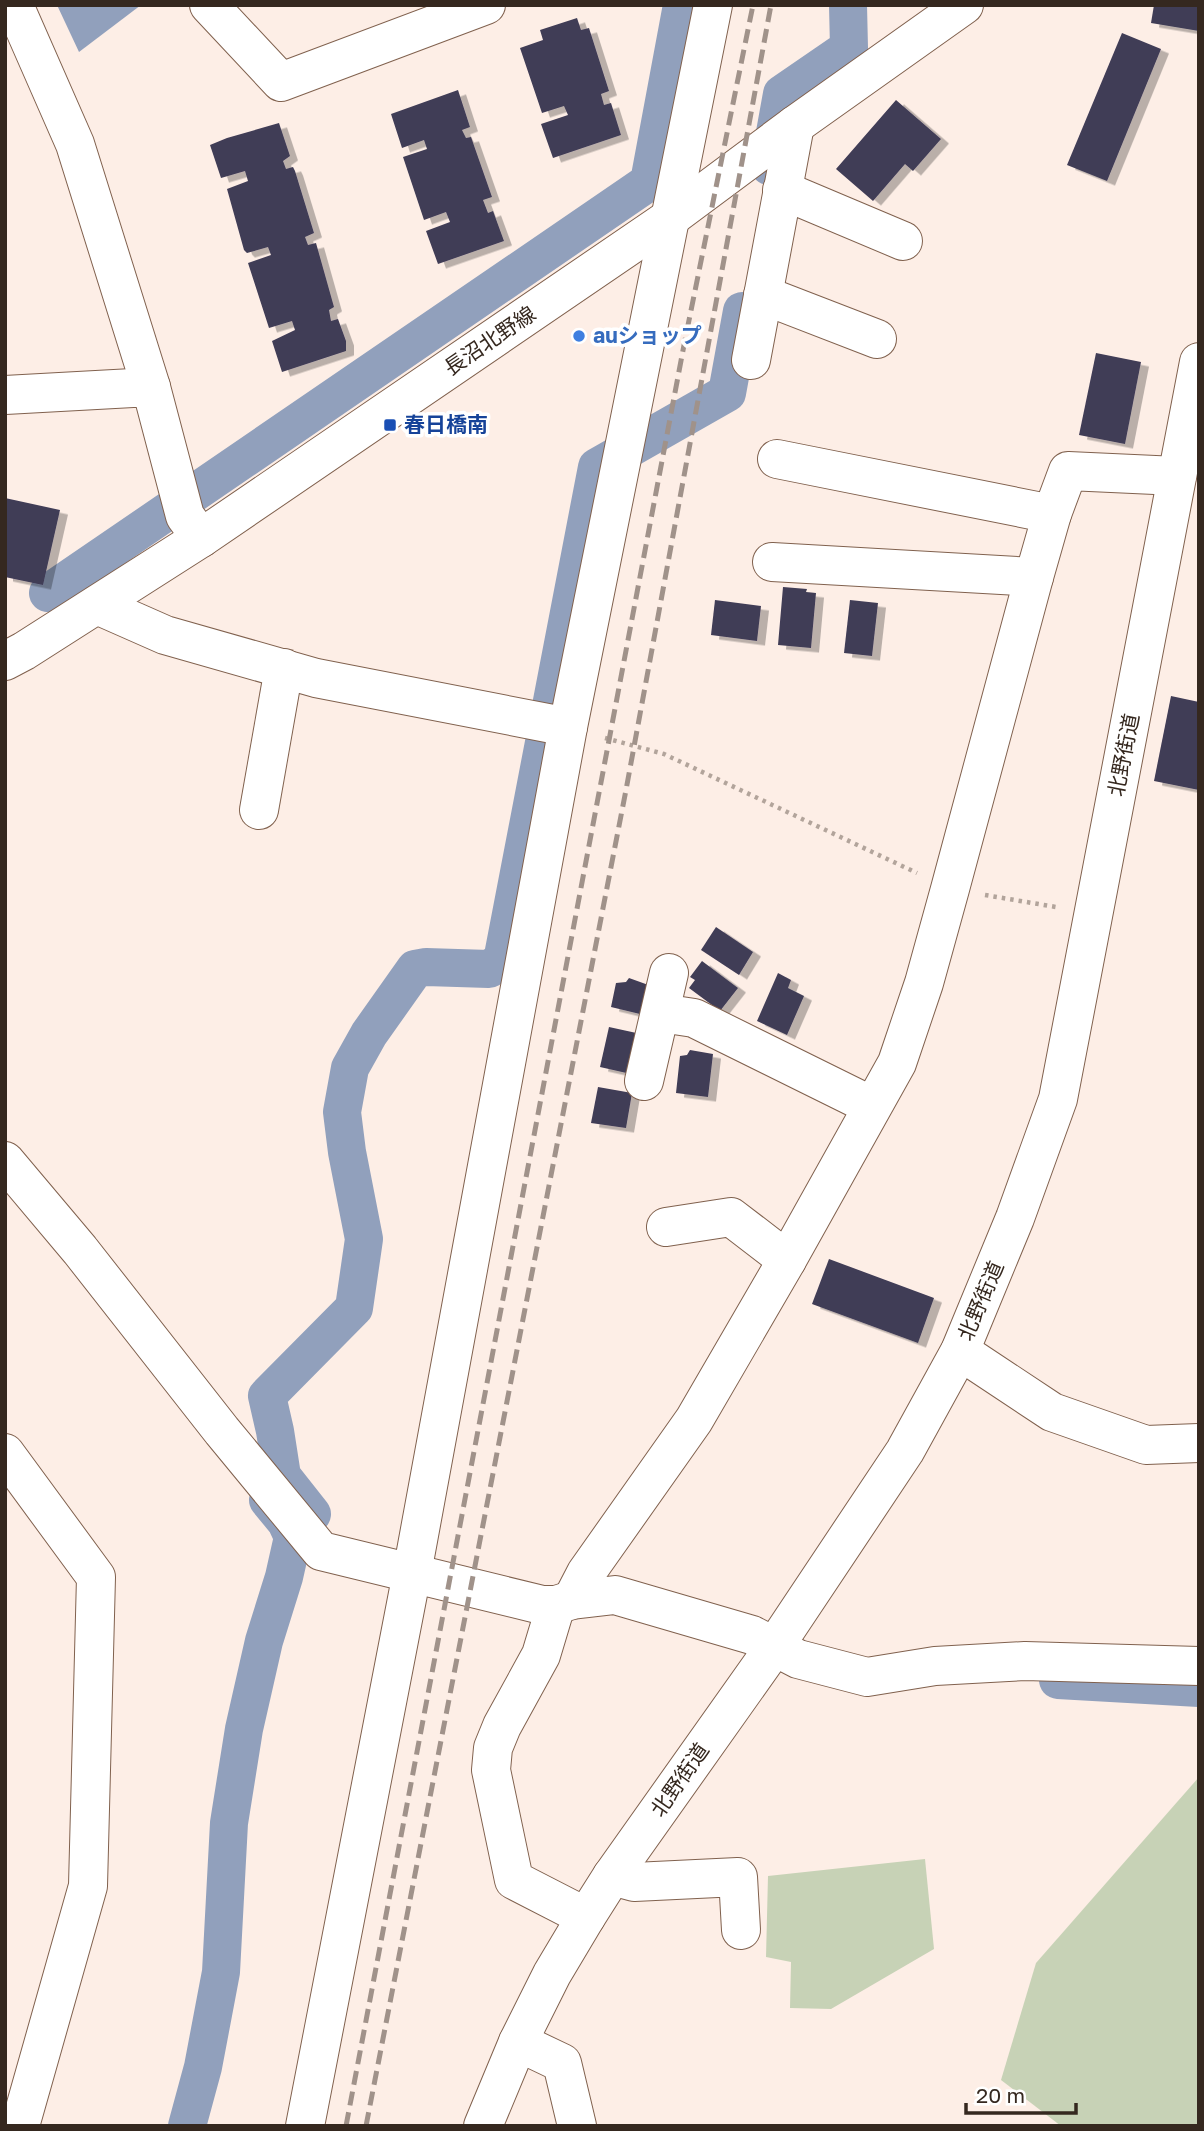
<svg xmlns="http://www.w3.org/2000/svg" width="1204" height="2131" viewBox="0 0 1204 2131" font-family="'Golos Text','Noto Sans JP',sans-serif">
	<defs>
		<filter id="shadow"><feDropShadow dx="8" dy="4.5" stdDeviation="0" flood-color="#0004"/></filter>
	</defs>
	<rect width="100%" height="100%" fill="#fdeee6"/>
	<g fill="#c7d2b6">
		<path d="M1199 1777V2126H1061L1001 2080 1036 1963Z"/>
		<path d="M925 1859 934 1949 831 2009 790 2008 791 1962 766 1957 768 1876Z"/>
	</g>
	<path fill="#91a0bc" d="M57 5H141L79 52Z"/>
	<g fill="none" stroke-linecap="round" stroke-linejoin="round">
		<g stroke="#91a0bc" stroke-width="38">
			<path d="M769 166 782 94 849 48 848 5"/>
			<path d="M48 593 649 182 682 5"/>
			<path d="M312 1514 282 1476 275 1431 267 1396 354 1308 364 1239 347 1152 342 1112 350 1068 369 1034 415 969 426 967 489 969 502 961 597 467 727 393 742 311"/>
			<path d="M1058 1680 1199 1688"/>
			<path d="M187 2126 203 2067 221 1972 229 1823 244 1729 264 1641 284 1577 293 1537 286 1522 268 1500"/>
		</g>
	</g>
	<g fill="#403c56" filter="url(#shadow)">
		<path d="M1154 5H1199V31L1151 23Z"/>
		<path d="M577 18 581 30 589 28 609 91 601 94 604 105 611 103 621 135 553 158 541 124 568 115 564 106 542 113 520 48 543 40 540 30Z"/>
		<path d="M1122 33 1161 49 1107 181 1067 165Z"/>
		<path d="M458 90 470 127 462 130 466 138 471 137 492 197 483 200 488 213 493 211 504 241 438 264 426 231 450 222 446 212 424 220 403 157 427 149 424 140 402 148 391 114Z"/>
		<path d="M896 100 941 139 913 171 905 164 873 201 836 169Z"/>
		<path d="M279 123 290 156 283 161 286 169 293 167 295 171 314 233 305 237 308 245 316 243 334 307 329 310 331 321 338 319 346 341V351L282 372 272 341 295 330 292 321 269 328 248 263 271 255 268 247 247 253 244 250 227 189 248 181 245 171 221 178 210 145 227 138Z"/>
		<path d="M1096 353 1141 362 1125 444 1079 435Z"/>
		<path d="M5 498 60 510 43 585 5 577Z"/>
		<path d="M783 587 807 589 806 592 816 593 811 648 778 645Z"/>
		<path d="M715 600 761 606 757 641 711 635Z"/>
		<path d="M850 600 878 603 872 656 844 653Z"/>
		<path d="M1171 696 1199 702V790L1154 781Z"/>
		<path d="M716 927 753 952 739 975 701 950Z"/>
		<path d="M702 961 738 988 720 1011 689 988 695 980 690 977Z"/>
		<path d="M778 973 791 980 788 988 804 996 787 1035 757 1021Z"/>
		<path d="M629 978 654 987 640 1014 611 1007 616 983 626 982Z"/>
		<path d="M609 1027 641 1034 631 1074 600 1067Z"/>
		<path d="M690 1050 713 1054 708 1097 676 1093 680 1056 687 1055Z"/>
		<path d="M598 1087 632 1093 626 1128 591 1123Z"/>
		<path d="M829 1259 934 1298 918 1343 812 1304Z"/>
	</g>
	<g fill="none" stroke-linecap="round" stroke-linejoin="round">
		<defs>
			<g id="minor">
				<path d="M14 5 75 144 151 387"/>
				<path d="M209 5 281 82 486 5"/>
				<path d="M782 190 903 241"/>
				<path d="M763 295 877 339"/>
				<path d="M751 360 795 125"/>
				<path d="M5 395 151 387 185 516 201 538"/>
				<path d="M777 459 1052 514"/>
				<path d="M772 562 1034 577"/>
				<path d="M97 605 165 635 316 678 568 727"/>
				<path d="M259 810 284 668"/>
				<path d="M661 1013 694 1018 872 1106"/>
				<path d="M644 1081 669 973"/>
				<path d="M5 1161 80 1250 222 1431 321 1551 542 1605H556L572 1600 615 1595 752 1635 798 1659 867 1677 935 1666 1025 1661 1199 1666"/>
				<path d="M666 1227 731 1217 787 1260"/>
				<path d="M960 1351 1052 1412 1146 1445 1199 1443"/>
				<path d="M5 1453 96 1577 88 1886 20 2126"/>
				<path d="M572 1600 586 1573 694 1420 787 1260 897 1063 924 983 950 889 1034 577 1052 514 1068 471 1177 476"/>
				<path d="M556 1605 541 1655 502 1726 493 1748 491 1770 514 1880 586 1917"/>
				<path d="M612 1876 634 1882 738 1877 741 1930"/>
				<path d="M518 2042 562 2063 577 2126"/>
				<path d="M305 2126 412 1573 568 727 713 5"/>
			</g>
			<g id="major">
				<path d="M5 661 24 651 201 538 670 218 795 125 964 5"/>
				<path d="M483 2126 518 2042 552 1974 586 1917 612 1876 775 1646 905 1451 960 1351 1015 1218 1058 1099 1199 362"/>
			</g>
		</defs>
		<use href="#minor" stroke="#80614e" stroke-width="40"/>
		<use href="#major" stroke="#80614e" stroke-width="40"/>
		<g stroke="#b2a49b" stroke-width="4.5" stroke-dasharray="3.5 5" stroke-linecap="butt">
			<path d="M605 738 664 754 917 873"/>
			<path d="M985 895 1056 907"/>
		</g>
		<use href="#minor" stroke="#fff" stroke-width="38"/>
		<use href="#major" stroke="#fff" stroke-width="38"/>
		<g stroke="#a0928a" stroke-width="5" stroke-dasharray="14 7" stroke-linecap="butt">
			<path d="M346 2126 684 345 753 5"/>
			<path d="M366 2126 626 790 771 5"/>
		</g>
	</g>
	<circle fill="#3f7fe0" stroke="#fff" stroke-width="2.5" cx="579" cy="336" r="7"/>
	<rect fill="#1a4fb4" stroke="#fff" stroke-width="2.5" x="383" y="418" width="14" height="14" rx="3.5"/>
	<g text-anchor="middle" stroke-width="7" stroke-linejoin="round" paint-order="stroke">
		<g font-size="21" font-weight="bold" fill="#366cbe" stroke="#fff" text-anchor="start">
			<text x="593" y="343">auショップ</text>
		</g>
		<g font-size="21" fill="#35281f" stroke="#fff">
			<text transform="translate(490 341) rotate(-34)" y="7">長沼北野線</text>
			<text transform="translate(1124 755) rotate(-79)" y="7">北野街道</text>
			<text transform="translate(981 1301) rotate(-67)" y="7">北野街道</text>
			<text transform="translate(680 1780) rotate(-55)" y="7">北野街道</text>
		</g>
		<g font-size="21" font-weight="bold" fill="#164399" stroke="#fff" text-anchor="start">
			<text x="404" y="432">春日橋南</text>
		</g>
	</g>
	<rect width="1204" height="2131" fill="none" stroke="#35281f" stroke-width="14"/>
	<path d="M966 2103v10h110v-10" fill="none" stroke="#35281f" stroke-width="3.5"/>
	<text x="976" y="2103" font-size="21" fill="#35281f" stroke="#ffffff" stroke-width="5" paint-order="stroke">20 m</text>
</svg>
